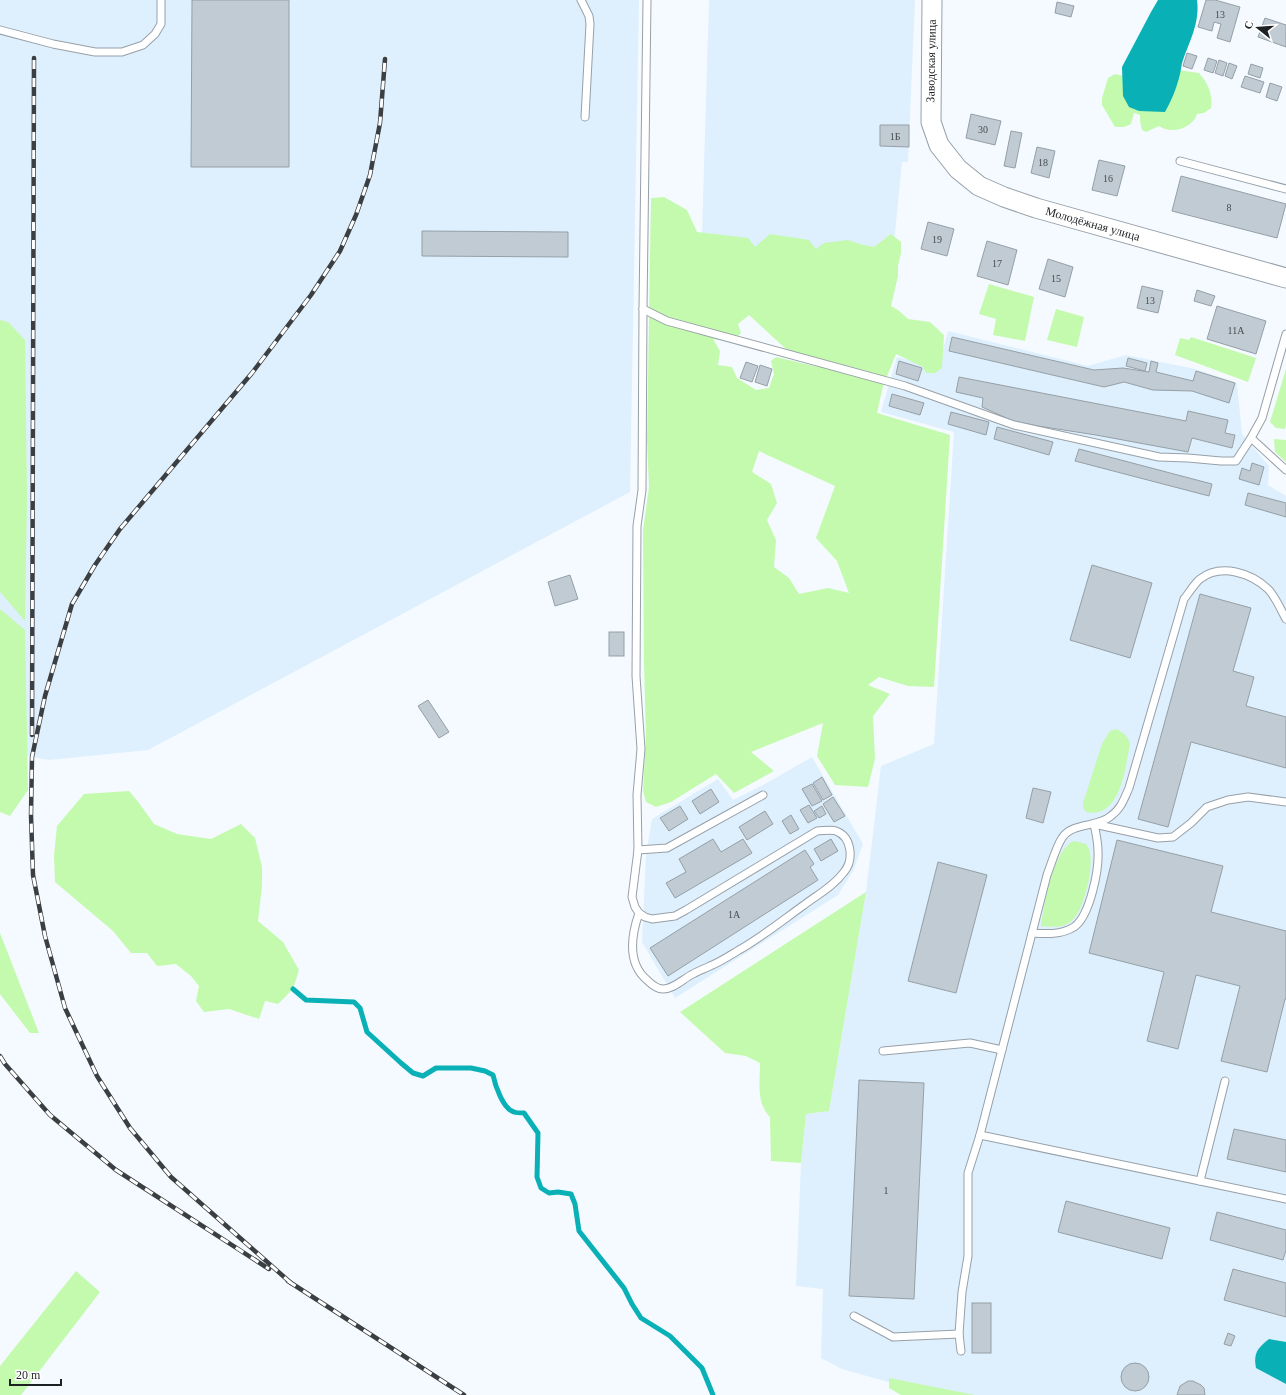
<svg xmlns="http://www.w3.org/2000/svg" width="1286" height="1395" viewBox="0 0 1286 1395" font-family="'Times New Roman',serif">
	<rect width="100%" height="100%" fill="#f4faff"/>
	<g fill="#deeffd">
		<path d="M0 0H639L630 492 148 750 49 760 0 751Z"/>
		<path d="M709 0H915L908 162H902L887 315 701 269Z"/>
		<path d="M948 331 1088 366 1126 355 1195 369 1237 383 1242 434 1269 466 1268 485 1286 496V1395H935L842 1369 821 1358 823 1289 796 1286 801 1163 806 1114 829 1111 866 892 881 766 934 744 954 432 881 412 897 357 938 368Z"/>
		<path d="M812 757 863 844 853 871 838 895 675 998 642 942 646 855 652 819 718 779 733 800 763 785Z"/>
	</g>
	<g fill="#c4faad" fill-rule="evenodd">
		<path d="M1178 70 1199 73C1208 83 1213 94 1211 108L1204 113 1197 114C1193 128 1171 135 1159 126L1146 132 1142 130 1140 121V115L1134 113 1131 124 1124 127H1115L1102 105V98L1108 78 1115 74 1136 79Z"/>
		<path d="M664 197 687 210 697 232 748 238 755 247 770 234 809 240 816 249 824 243 848 240 863 245 874 247 891 234 901 242V253L898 266V276L891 306 898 310 908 319 930 322 944 335 942 368 935 373H926L923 367 896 354 883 386 877 413 950 435 934 687 908 686 879 677 868 685 890 694 873 716 875 759 868 787 835 785 817 756 823 723 751 752 774 771 734 793 716 774 671 802 656 807 646 802 643 791 646 737 644 663 643 531 649 487 647 440 651 198ZM749 315 786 349 818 367 776 357 771 361 774 374 769 388 756 390 737 378 732 367 718 365 720 351 713 339 732 342 741 333 738 324ZM759 451 835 486 816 538 837 561 849 593 828 588 799 594 789 578 774 567 776 540 767 520 777 503 771 484 752 472Z"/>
		<path d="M989 284 1034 297 1025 341 993 335 996 319 979 314Z"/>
		<path d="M1056 309 1084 317 1077 347 1047 340Z"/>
		<path d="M0 320 8 322 25 340 27 498 25 621 0 592Z"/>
		<path d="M1191 337 1256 358 1248 382 1175 355 1180 338 1189 340Z"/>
		<path d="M1286 369V425L1285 429 1276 428 1270 422Z"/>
		<path d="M1274 439 1286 440V462L1275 452Z"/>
		<path d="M0 609 25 630 28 790 10 816 0 812Z"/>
		<path d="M1116 729C1124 733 1128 736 1130 744 1125 768 1121 819 1086 812L1083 807V803L1102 744 1110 731Z"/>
		<path d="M129 791 139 803 154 824 177 834 211 839 241 824 255 838 262 867V886L258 921 283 942 299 970 293 989 278 1004 265 1001 259 1019 229 1009 204 1012 196 1001 199 986 191 976 176 964 157 966 147 953H131L113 931 55 882 54 856 57 826 84 794Z"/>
		<path d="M1074 841 1086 844C1087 846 1088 847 1089 849 1095 865 1084 914 1069 923 1061 928 1050 927 1041 926 1044 906 1053 849 1074 841Z"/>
		<path d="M866 892 829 1111 806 1114 801 1163 771 1161 770 1117C756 1103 760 1081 760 1063L746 1056 725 1053 680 1012Z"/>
		<path d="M0 933 39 1033H30L0 994Z"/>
		<path d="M76 1271 100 1292 21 1395H0V1366Z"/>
		<path d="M889 1378 975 1395H901L889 1388Z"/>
	</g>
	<g fill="#09b1b6">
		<path d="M1158 0H1197C1200 22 1190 40 1183 60 1181 65 1181 72 1179 78 1176 90 1171 101 1165 112L1139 111 1129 107 1123 96 1122 67 1151 12Z"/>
		<path d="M1269 1339 1286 1342V1384L1256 1368C1253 1353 1258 1348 1269 1339Z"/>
	</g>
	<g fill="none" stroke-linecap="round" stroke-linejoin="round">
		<path stroke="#09b1b6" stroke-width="5" d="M293 989 306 1000 354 1002 360 1008 367 1032 401 1063 413 1073 423 1076 436 1068H471L485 1071 493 1075C495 1085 503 1109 514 1112 517 1113 521 1113 524 1113L538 1133 537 1177 541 1188 549 1193 558 1192 571 1194 575 1204 579 1231 624 1288 632 1304 641 1318 670 1336 702 1368 713 1395"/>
	</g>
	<g fill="#c1cbd3" stroke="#959fa6">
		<path d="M192 0H289V167H191Z"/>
		<path d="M1206 0H1215L1240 7 1230 42 1217 38 1221 24 1214 22 1212 31 1198 27Z"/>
		<path d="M1057 2 1074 6 1071 17 1055 13Z"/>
		<path d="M1265 18 1286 25V47L1258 37Z"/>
		<path d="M1187 53 1197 56 1192 69 1183 66Z"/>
		<path d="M1208 58 1217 61 1213 73 1204 70Z"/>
		<path d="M1219 60 1227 63 1223 76 1215 73Z"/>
		<path d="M1229 63 1237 66 1232 79 1225 76Z"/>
		<path d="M1251 64 1263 68 1260 78 1248 74Z"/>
		<path d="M1245 76 1264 82 1260 93 1241 87Z"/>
		<path d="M1270 83 1282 87 1277 101 1266 97Z"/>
		<path d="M971 114 1001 121 995 145 966 138Z"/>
		<path d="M880 125H909V147L880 146Z"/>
		<path d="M1011 131 1022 133 1015 168 1004 166Z"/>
		<path d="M1037 147 1055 151 1049 178 1031 173Z"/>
		<path d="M1099 160 1125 166 1117 196 1092 190Z"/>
		<path d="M1181 176 1286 204 1277 238 1172 211Z"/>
		<path d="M928 222 954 229 947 256 921 249Z"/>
		<path d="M422 231 568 232V257L422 256Z"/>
		<path d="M987 241 1017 250 1008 285 977 276Z"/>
		<path d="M1048 259 1073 267 1065 297 1039 289Z"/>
		<path d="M1142 286 1163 291 1158 313 1137 308Z"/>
		<path d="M1197 290 1215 296 1211 306 1194 301Z"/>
		<path d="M1217 306 1266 321 1256 354 1207 339Z"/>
		<path d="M952 337 1094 370 1123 368 1149 372 1151 361 1158 363 1156 372 1193 381 1196 371 1235 383 1229 403 1192 391 1153 390 1124 382 1104 387 949 351Z"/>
		<path d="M1128 358 1147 363 1145 371 1126 366Z"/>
		<path d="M899 361 922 368 918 381 896 374Z"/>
		<path d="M746 362 758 366 752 382 740 378Z"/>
		<path d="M760 365 772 369 767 386 755 382Z"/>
		<path d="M959 377 1186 421 1188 411 1228 420 1225 433 1235 435 1232 448 1192 438 1188 452 1096 435 1038 426 1013 421 982 407 983 398 956 392Z"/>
		<path d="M892 394 924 403 920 415 889 406Z"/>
		<path d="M951 412 989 422 986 435 948 424Z"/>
		<path d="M997 427 1053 442 1049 455 994 439Z"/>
		<path d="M1079 449 1212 484 1209 496 1075 461Z"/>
		<path d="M1252 463 1264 467 1259 485 1239 479 1242 468 1250 471Z"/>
		<path d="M1248 493 1286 503V517L1245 505Z"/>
		<path d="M1092 565 1152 583 1130 658 1070 640Z"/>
		<path d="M570 575 578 599 555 606 548 582Z"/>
		<path d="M1200 594 1251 608 1233 671 1254 677 1246 706 1286 717V768L1191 742 1168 827 1138 819Z"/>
		<rect x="609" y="632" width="15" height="24"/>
		<path d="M428 700 449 732 439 738 418 706Z"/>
		<path d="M822 777 832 795 823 800 813 783Z"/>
		<path d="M812 784 822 801 812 806 802 789Z"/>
		<path d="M1033 788 1051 792 1043 823 1026 818Z"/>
		<path d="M711 789 719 802 700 814 692 801Z"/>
		<path d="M833 797 845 816 834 822 823 804Z"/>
		<path d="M809 805 817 818 808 823 800 810Z"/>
		<path d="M680 806 688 819 669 831 660 818Z"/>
		<path d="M822 806 826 814 819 818 814 811Z"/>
		<path d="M765 811 773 824 747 840 739 827Z"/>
		<path d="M791 815 799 829 790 834 782 821Z"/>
		<path d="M713 839 721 852 743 839 752 853 675 898 666 883 686 872 679 859Z"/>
		<path d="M831 839 838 851 821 861 814 849Z"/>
		<path d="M1117 840 1223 866 1211 912 1286 931V999H1285L1267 1072 1221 1061 1240 986 1196 975 1178 1049 1147 1041 1164 972 1089 953Z"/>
		<path d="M805 850 814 864 810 867 818 880 668 976 650 948Z"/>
		<path d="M938 862 987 875 956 993 908 981Z"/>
		<path d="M859 1080 924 1083 914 1299 849 1296Z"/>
		<path d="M1234 1129 1286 1140V1172L1227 1159Z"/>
		<path d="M1066 1201 1170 1228 1162 1259 1058 1232Z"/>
		<path d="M1217 1212 1286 1230V1250L1283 1260 1210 1240Z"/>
		<path d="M1233 1269 1286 1283V1317L1224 1300Z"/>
		<rect x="972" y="1303" width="19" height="50"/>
		<path d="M1228 1333 1235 1336 1231 1346 1224 1344Z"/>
		<circle cx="1135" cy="1377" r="14"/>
		<path d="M1188 1381H1193L1201 1385 1204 1388 1205 1395H1177L1180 1386Z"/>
	</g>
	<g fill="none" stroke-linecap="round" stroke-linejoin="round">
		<defs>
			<g id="service">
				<path d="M581 0 589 16 590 24 585 117"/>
				<path d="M0 30 53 44 95 52H122L143 45 155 34 161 24V0"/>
				<path d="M1180 161 1286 189"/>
				<path d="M643 309 667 321 905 386 1014 425 1159 457 1188 458 1221 461H1236L1251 438 1262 418 1286 334"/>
				<path d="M1251 438 1286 470"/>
				<path d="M638 850 667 848 763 795"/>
				<path d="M639 913C631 936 627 963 647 980 651 984 658 989 663 989 674 989 684 978 693 974 698 971 704 969 710 966 720 962 729 956 739 950 762 937 783 920 804 905 817 895 834 886 844 872 854 860 852 837 836 831 831 829 823 831 817 831L686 910 675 916 652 919 645 917 639 913 635 907 632 897 638 850 637 795 641 749 636 676 637 526 642 490 643 309 647 0"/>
				<path d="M1032 933C1046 934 1061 935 1074 927 1090 916 1099 870 1098 851 1098 842 1096 833 1094 824L1158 838 1173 837 1191 823 1207 807 1228 800 1248 797 1286 802"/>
				<path d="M883 1051 970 1043 1002 1050"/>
				<path d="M980 1135 1286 1199"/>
				<path d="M1200 1181 1225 1081"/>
				<path d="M854 1316 893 1337 959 1334"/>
				<path d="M961 1351 959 1334 962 1292 968 1256V1173L980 1135 1047 875C1051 865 1056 847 1062 838 1072 822 1097 828 1111 816 1121 809 1124 799 1129 788L1184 599C1189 593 1194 584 1200 579 1221 563 1251 573 1268 589 1275 596 1281 610 1286 619"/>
			</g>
			<g id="tertiary">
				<path id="s1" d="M932 0 931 122 939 145 958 169 979 186 1004 197 1036 208 1286 278"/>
			</g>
		</defs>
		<use href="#service" stroke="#97a0a8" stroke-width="9"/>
		<use href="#tertiary" stroke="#97a0a8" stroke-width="21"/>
		<use href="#service" stroke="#fff" stroke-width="7"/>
		<use href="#tertiary" stroke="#fff" stroke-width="19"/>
		<defs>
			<g id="rail">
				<path d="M32 735 34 58"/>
				<path d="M0 1056 5 1064 50 1115 116 1170 269 1269"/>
				<path d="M288 1281 464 1395"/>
				<path d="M291 1283 171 1177 130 1128 97 1076 65 1008 45 936 33 875 31 815 32 757 45 696 72 604 95 565 120 529 252 373 311 295 340 251 356 215 370 175 380 123 385 59"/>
			</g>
		</defs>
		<use href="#rail" stroke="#3c3f42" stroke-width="4.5"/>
		<use href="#rail" stroke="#fff" stroke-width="3" stroke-dasharray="9" stroke-linecap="butt"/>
	</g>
	<g text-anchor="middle" stroke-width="3.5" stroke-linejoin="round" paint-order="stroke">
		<g font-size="10" fill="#474c50">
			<text x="1220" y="18">13</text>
			<text x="983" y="133">30</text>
			<text x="895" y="140">1Б</text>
			<text x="1043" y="166">18</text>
			<text x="1108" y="182">16</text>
			<text x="1229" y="211">8</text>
			<text x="937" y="243">19</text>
			<text x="997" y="267">17</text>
			<text x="1056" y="282">15</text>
			<text x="1150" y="304">13</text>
			<text x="1236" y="334">11А</text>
			<text x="734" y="918">1А</text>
			<text x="886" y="1194">1</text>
		</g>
		<g font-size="12" fill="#1e2124" stroke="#fff">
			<text transform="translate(931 61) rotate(-89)" y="4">Заводская улица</text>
			<text dy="4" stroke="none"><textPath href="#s1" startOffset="324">Молодёжная улица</textPath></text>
		</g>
	</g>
	<g transform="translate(1258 28) rotate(287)" stroke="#ffffff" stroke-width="3" paint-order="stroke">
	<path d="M0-3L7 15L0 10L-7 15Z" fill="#1e2124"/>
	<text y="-6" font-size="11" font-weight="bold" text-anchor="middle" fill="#1e2124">С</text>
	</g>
	<path d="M10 1379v6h51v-6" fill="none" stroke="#1e2124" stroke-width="2"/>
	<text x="16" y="1379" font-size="12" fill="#1e2124" stroke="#ffffff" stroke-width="3" paint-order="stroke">20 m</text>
</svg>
